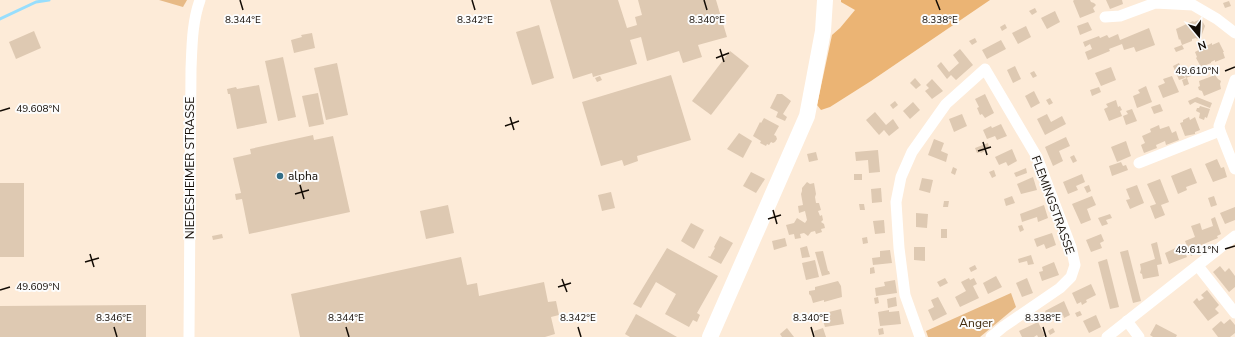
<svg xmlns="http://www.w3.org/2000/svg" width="1235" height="337" viewBox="0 0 1235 337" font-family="'Nunito Sans',sans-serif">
	<rect width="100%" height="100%" fill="#fdebd8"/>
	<g fill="#e7ba86">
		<path d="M159 0H187L183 7Z"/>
		<path d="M1011 293 1016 307 980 337H928L926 331Z"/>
	</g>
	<path fill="#ebb474" d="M841 0H990L871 81 830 107 821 110 817 105 832 35 840 28 855 10 841 2Z"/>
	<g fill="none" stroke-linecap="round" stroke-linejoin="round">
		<path stroke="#97defd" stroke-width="3" d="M0 19 36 2 49 0"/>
	</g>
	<g fill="#dec9b2">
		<path d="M550 0H618L627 28 637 25 635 17 642 15 638 0H716L727 37 698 45 702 57 683 63 679 51 647 61 641 37 630 40 637 64 593 77 592 73 573 79Z"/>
		<path d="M1074 0H1090L1091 2 1094 3 1096 5 1093 8 1095 12 1080 18 1073 1Z"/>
		<path d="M1106 0H1122L1123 4 1110 9Z"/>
		<path d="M1229 1 1231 6 1225 8 1223 3Z"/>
		<path d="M1035 8 1037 12 1032 15 1029 11Z"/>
		<path d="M1055 11 1060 22 1047 29 1041 18Z"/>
		<path d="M1201 19 1205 26 1201 37 1197 39 1196 38 1192 39V41L1182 45 1184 49 1176 52 1174 48 1182 45 1180 39 1179 40 1176 29 1193 21 1194 22Z"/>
		<path d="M1088 22 1092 30 1080 35 1077 26Z"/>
		<path d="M1005 24 1007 28 1002 31 1000 27Z"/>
		<path d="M539 25 554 78 532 85 516 32Z"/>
		<path d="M1026 26 1031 37 1018 44 1012 33Z"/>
		<path d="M1149 28 1155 45 1136 52 1134 47 1124 50 1122 44 1109 49 1110 51 1088 60 1085 52 1092 49 1090 44 1085 47 1083 42 1099 36 1100 38 1107 35 1109 38 1118 34 1120 40Z"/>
		<path d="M34 31 41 48 16 59 9 42Z"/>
		<path d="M312 33 315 48 294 53 291 40 302 37 301 35Z"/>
		<path d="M975 38 977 42 972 45 969 41Z"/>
		<path d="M1001 40 1006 49 987 59 982 50Z"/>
		<path d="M1219 42 1224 52H1223L1225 58 1215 62V60L1211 62V63L1201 67 1196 58 1197 57 1195 52 1212 43V45Z"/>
		<path d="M960 49 973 65 956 80 951 75 947 79 937 66 941 62 949 72 959 63 953 55Z"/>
		<path d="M730 51 749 66 711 115 692 101Z"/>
		<path d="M283 57 296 117 278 121 265 61Z"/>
		<path d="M337 63 348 115 326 120 314 68Z"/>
		<path d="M1179 63 1185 78 1179 80 1173 66Z"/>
		<path d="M1015 66 1021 79 1013 83 1007 70Z"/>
		<path d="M1111 67 1116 80 1101 86 1095 73Z"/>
		<path d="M1197 69 1199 73 1186 78 1184 74Z"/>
		<path d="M1034 71 1037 76 1033 78 1030 73Z"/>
		<path d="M671 75 691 140 637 156 638 161 624 166 622 160 601 166 582 102Z"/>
		<path d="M1215 75 1218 79 1221 81 1220 84 1221 89 1204 96 1202 91 1199 90 1198 87 1200 86 1199 81Z"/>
		<path d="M600 76 602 80 597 82 595 78Z"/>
		<path d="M1172 76 1179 92 1163 98 1158 86 1165 83 1163 79Z"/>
		<path d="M915 78 921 85 916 89 910 83Z"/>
		<path d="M1187 78 1189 84 1184 86 1182 80Z"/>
		<path d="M932 79 943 91 932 99 925 91 929 88 926 85Z"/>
		<path d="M259 85 267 123 237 129 230 94H228L227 89 236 87 237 89Z"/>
		<path d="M1146 86 1152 102 1137 108 1133 96 1140 93 1138 90Z"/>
		<path d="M1099 87 1101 92 1092 96 1090 90Z"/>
		<path d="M1034 91 1040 103 1031 108 1025 96Z"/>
		<path d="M318 93 324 124 309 127 302 96Z"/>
		<path d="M777 94H782L791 101 783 114 787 117 785 121 776 117 778 112 770 108Z"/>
		<path d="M985 94 994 113 985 118 982 114 980 115 977 108 979 107 975 99Z"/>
		<path d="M1197 97 1212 103 1210 108 1195 102 1190 105 1188 101Z"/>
		<path d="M1050 98 1053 103 1049 105 1046 100Z"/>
		<path d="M1116 100 1118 107 1120 106 1122 110 1120 111 1122 116 1109 121 1104 109 1108 107 1106 104Z"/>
		<path d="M895 101 898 105 893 109 890 105Z"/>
		<path d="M913 102 920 110 910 119 903 111Z"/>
		<path d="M1160 104 1163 111 1154 114 1151 107Z"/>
		<path d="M1200 106 1210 109 1207 118 1205 117 1204 120 1199 118 1200 113 1196 111 1197 108H1199Z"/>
		<path d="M1132 109 1137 121 1126 125 1123 116 1128 114 1126 111Z"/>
		<path d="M875 112 886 125 893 119 899 128 889 136 884 130 879 135 866 120Z"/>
		<path d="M962 114 967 126 954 132 949 119Z"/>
		<path d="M1047 114 1051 122 1062 116 1066 124 1045 135 1037 119Z"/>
		<path d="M1189 117 1190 120 1195 117 1200 130 1195 132V134L1185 136 1180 123 1183 122V120Z"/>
		<path d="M764 118 779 126 774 135 776 136 777 139 775 142 773 143 771 142 769 145 767 144 766 146 760 143 761 141 753 136 760 122 761 123Z"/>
		<path d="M1001 124 1007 136 997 140 995 136 987 139 983 130 991 126 992 128Z"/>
		<path d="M1159 125 1160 129 1169 126 1172 133 1176 131 1179 140 1166 145 1165 141 1156 145 1157 148 1144 153 1141 145 1145 143 1142 136 1151 132 1150 129Z"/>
		<path d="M739 133 752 141 743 158 727 149Z"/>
		<path d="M313 135 314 140 333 136 350 212 249 234 242 199 236 200 235 194 241 193 233 158 251 154 250 149Z"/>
		<path d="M1066 137 1070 146 1059 151 1063 161 1053 166 1045 147Z"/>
		<path d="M934 139 944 143 941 151 948 154 946 162 928 155Z"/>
		<path d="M1126 141 1131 156 1117 162 1111 147Z"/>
		<path d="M988 143 989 148 984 150 985 151 981 153 980 152 977 153 975 148Z"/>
		<path d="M1012 149 1017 161 1008 166 1006 162 999 165 995 157Z"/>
		<path d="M878 150 880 172 869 173 868 160 856 161 855 152Z"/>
		<path d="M816 152 818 160 809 162 807 154Z"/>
		<path d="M1074 155 1077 161 1073 163 1070 157Z"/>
		<path d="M1217 159 1221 168 1224 167 1227 177 1213 182 1205 164Z"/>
		<path d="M1121 162 1123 166 1126 165 1128 170 1112 176 1109 166Z"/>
		<path d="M953 167 957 169 955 175 951 173Z"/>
		<path d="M1026 168 1027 173 1016 177 1014 173Z"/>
		<path d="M1191 168 1197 183 1186 187 1187 190 1178 194 1171 176Z"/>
		<path d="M994 170 996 176 992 178 989 172Z"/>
		<path d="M751 172 765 179 756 193 743 186Z"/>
		<rect x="854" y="174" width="8" height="6"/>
		<path d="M1082 174 1085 182 1076 186 1078 190 1068 194 1063 182Z"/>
		<path d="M1033 177 1037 190 1021 194 1017 184Z"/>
		<path d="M922 178 933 180 930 193 919 190Z"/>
		<path d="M1160 179 1169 202 1161 205 1165 215 1155 219 1150 206 1156 204 1147 184Z"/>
		<path d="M807 182 810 184 814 183 816 194 815 197 816 203H819L821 210 818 211 820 216 822 215 823 220 821 222 824 224 825 228 821 229 822 232 816 234 815 231 811 232 808 236 804 233 800 234 801 238 795 239 794 234 789 235 786 225 794 223 797 218 805 223 807 220 805 211 799 213 798 206 803 205 801 194 802 191V188Z"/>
		<rect x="0" y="183" width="24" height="74"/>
		<path d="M1089 185 1091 191 1087 193 1084 187Z"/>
		<path d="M1137 185 1144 203 1130 209 1126 200 1130 199 1126 189Z"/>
		<path d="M881 188 882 202 872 203 871 189Z"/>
		<path d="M611 192 615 208 602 211 598 195Z"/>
		<path d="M1012 196 1015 203 1006 206 1004 199Z"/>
		<path d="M1092 196 1096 205 1087 209 1091 220 1081 224 1072 204Z"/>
		<path d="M1214 196 1217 205 1211 207 1208 198Z"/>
		<path d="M944 201H949L948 207H943Z"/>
		<path d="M859 204H864L865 210H860Z"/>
		<path d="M448 205 454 233 426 239 420 211Z"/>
		<path d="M1044 205 1048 218 1038 222 1037 217 1022 222 1020 214Z"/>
		<path d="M1235 207V220L1225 224 1220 213Z"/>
		<path d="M916 213 928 214 927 228 916 227Z"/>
		<path d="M1110 214 1112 218 1106 220 1108 224 1102 226 1098 218Z"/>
		<path d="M1215 217 1221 234 1217 236 1218 238 1199 246 1201 250 1191 256 1185 241 1195 237 1191 226 1200 223 1202 230 1213 226 1211 219Z"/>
		<path d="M884 220 885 233 875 234 873 221Z"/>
		<path d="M691 223 704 230 694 249 681 241Z"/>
		<path d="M1022 225 1024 230 1020 232 1018 226Z"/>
		<rect x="941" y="229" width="6" height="9"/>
		<path d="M1052 233 1056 245 1046 249 1044 244 1037 247 1034 239Z"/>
		<path d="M222 234 223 238 213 240 212 236Z"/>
		<path d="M1101 234 1104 241 1100 243 1102 248 1091 252 1086 240Z"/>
		<path d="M720 236 733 243 721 264 708 257 709 256 710 257 715 248 714 247Z"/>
		<path d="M867 237 868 243 863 244 862 238Z"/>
		<path d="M785 238 787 246 774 250 772 241Z"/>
		<path d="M1157 242 1162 264 1157 265 1159 276 1143 279 1142 274 1140 273 1141 269 1140 264 1155 259 1151 244Z"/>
		<path d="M1182 245 1187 257 1169 264 1165 253Z"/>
		<path d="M807 246 810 257 802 258 800 248Z"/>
		<path d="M914 247H925V261L914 260Z"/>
		<path d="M667 248 718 276 697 313 700 315 697 322 693 320 689 327 665 314 676 294 656 282 641 308 633 304Z"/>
		<path d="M890 250 892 263 873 265 872 258 880 257V251Z"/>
		<path d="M1128 250 1141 301 1133 303 1120 252Z"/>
		<path d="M823 251 828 271H829L830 274 822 276 815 252Z"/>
		<path d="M1031 255 1034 264 1028 265 1027 261 1019 263 1018 259Z"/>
		<path d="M461 257 467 285 477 283 479 296 544 282 548 302 556 301 559 315 551 317 555 334 545 337H300L291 294Z"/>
		<path d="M1107 259 1119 307 1110 309 1098 262Z"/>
		<path d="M815 260 819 277 806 280 802 263Z"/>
		<path d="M1054 262 1059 275 1042 281 1039 272 1043 271 1042 267Z"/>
		<path d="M975 265 977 269 971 272 969 268Z"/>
		<path d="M1220 266 1225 272 1229 268 1235 276V287L1229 292 1213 272Z"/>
		<path d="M874 267 875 273 870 274V268Z"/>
		<path d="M996 276 1002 287 988 294 983 283Z"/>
		<path d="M945 278 948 283 940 287 937 282Z"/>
		<path d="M969 278 970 280 974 278 977 284 973 286 979 298 960 307 955 297 966 291 961 282Z"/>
		<path d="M1027 278 1033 293 1022 297 1016 283Z"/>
		<path d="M895 280 897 293 876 296 875 288 885 286 884 282Z"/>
		<path d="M838 281 841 286 842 297 824 302V300L813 303 811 296 809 294V291L815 290V287Z"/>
		<path d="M1091 284 1096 295 1086 300 1087 302 1082 305 1081 302 1077 304 1072 293Z"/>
		<path d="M1207 290 1219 305 1215 309 1219 313 1208 321 1193 302 1197 298 1199 301 1204 298 1201 295Z"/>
		<path d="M878 297 879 303 875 304 874 298Z"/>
		<path d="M896 297 897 306 888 308 887 299Z"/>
		<path d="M938 297 947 314 933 321 928 310 934 307 931 300Z"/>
		<path d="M1064 301 1070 315 1064 318 1063 315 1050 321 1045 311Z"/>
		<path d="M146 305V337H0V306Z"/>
		<path d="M841 309 844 324 825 327 821 314Z"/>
		<path d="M889 310V312L899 311 901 324 880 326 878 312Z"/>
		<path d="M1080 311 1082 315 1077 317 1075 313Z"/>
		<path d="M636 314 670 333 677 337H630L625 334Z"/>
		<path d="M1096 315 1101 327 1089 333 1083 321Z"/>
		<path d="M1230 319 1235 325V333L1230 337H1218L1212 329 1221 321 1224 324Z"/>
		<path d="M1038 322 1045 336 1042 337H1038L1037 335 1034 337H1022L1019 331Z"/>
		<path d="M1156 324 1177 335 1176 337H1153L1150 335Z"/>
		<path d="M787 328 794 337H782L780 334Z"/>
		<path d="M823 328 826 337H815L814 331Z"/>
		<path d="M883 328 884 334 879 335 878 329Z"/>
		<path d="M1053 328 1055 332 1050 335 1048 331Z"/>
	</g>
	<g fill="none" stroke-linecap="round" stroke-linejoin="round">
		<g stroke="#fff" stroke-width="11">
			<path d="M1105 17 1120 16 1155 3 1193 5 1217 19 1235 33"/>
			<path d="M1235 80 1219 126 1220 131 1235 169"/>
			<path d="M1139 163 1220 131"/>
			<path d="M1198 266 1235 313"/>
			<path d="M1127 321 1139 337"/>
			<path d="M189 337 191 69C192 46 192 22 200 0"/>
			<path d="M920 337 905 295 899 248 896 202 901 177 912 152 946 104 985 69 1037 157 1071 247 1075 265 1071 277 1060 288 1003 327 991 337"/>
			<path d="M1107 337 1235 236"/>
		</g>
		<path stroke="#fff" stroke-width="16" d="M710 337 807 116 823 31 825 0"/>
	</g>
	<path fill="none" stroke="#130c05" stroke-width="1.5" d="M240 0 243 10M472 0 475 10M704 0 707 10M936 0 940 10M720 49 724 62M716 58 729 53M1225 71 1235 67M0 111 10 108M510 117 514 130M505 126 519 121M983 142 987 155M978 151 991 147M300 185 304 199M295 194 309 190M773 210 777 224M768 219 781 215M1225 249 1235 246M90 254 94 267M85 262 99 258M562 279 567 292M558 287 571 283M0 290 10 287M114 327 117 337M346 327 349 337M578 327 581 337M811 327 814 337M1043 327 1046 337"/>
	<circle fill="#336e86" stroke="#fcfcfc" stroke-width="1.5" cx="280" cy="176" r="4"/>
	<g text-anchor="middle" stroke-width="4" stroke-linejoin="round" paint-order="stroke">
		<g font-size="12" fill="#130c05" stroke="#fcfcfc">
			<text transform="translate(190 168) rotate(-90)" y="4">NIEDESHEIMER STRASSE</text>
			<text transform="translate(1053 205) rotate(70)" y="4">FLEMINGSTRASSE</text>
		</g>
		<g font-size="12" fill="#130c05" stroke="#fcfcfc" text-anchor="start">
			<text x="288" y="180">alpha</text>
		</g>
		<g font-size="12" fill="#412b0e" stroke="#fcfcfc">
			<text x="976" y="327">Anger</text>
		</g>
	</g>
	<g font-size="10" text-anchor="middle" fill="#130c05" stroke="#fcfcfc" stroke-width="4" stroke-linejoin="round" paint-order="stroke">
		<text x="243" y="23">8.344°E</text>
		<text x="475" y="23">8.342°E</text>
		<text x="707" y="23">8.340°E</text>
		<text x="940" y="23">8.338°E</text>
		<text x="1197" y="74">49.610°N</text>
		<text x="38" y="112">49.608°N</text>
		<text x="1197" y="253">49.611°N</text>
		<text x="38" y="290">49.609°N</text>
		<text x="114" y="321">8.346°E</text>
		<text x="346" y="321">8.344°E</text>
		<text x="578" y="321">8.342°E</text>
		<text x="811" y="321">8.340°E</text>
		<text x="1043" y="321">8.338°E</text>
	</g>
	<g transform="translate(1199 36) rotate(162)" stroke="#fcfcfc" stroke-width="3" paint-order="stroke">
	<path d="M0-3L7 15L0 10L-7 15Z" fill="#130c05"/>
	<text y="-6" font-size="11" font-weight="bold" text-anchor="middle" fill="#130c05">N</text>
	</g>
</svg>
